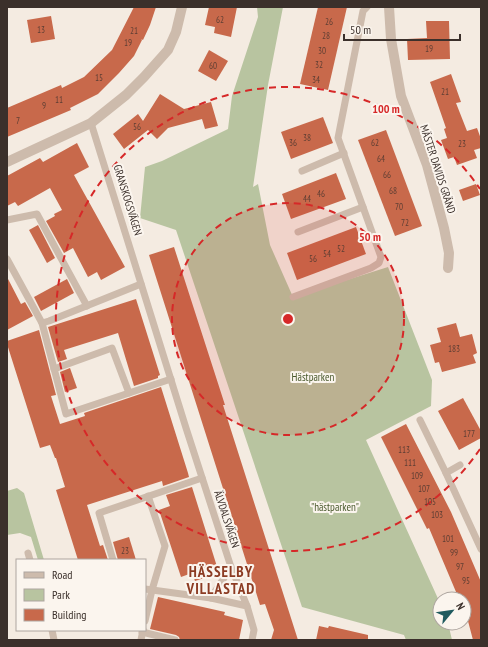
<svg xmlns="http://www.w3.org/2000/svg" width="488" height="647" viewBox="0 0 488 647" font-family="'PT Sans Narrow',sans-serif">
	<rect width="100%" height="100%" fill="#f4ebe1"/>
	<g fill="#b8c4a0">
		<path d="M257 7H283L268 85 253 187 258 184 270 245 293 297 388 267 432 380 431 406 366 440 440 603V623H448L452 640H406L404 635 302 607 176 230 140 218 145 167 162 161 228 129 232 96 258 17Z"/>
		<path d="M17 488 24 493 44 560H38L31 537 20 533 7 535V491Z"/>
	</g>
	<g fill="#c8694b">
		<path d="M134 7H156L150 25 143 40 141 39 142 40 134 56 119 73 98 94 70 108 71 110 7 137V108L61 85 62 88 84 77 112 50Z"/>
		<path d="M209 7H237L231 37 214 33 215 27 205 25Z"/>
		<path d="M318 7H347L328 90 300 84Z"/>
		<path d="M51 16 55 39 31 43 27 20Z"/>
		<path d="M426 21H449L450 59 408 60 407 39 427 38Z"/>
		<path d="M209 50 228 61 216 81 198 71Z"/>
		<path d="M451 74 461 102 456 103 467 131 477 128 481 139V148L474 150 477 158 457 165 454 157 448 159 441 140 447 138 444 129 446 128 430 82Z"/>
		<path d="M160 94 184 109 211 102 218 126 205 129 202 119 168 128 157 139 148 130 124 149 113 134 138 114 143 121Z"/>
		<path d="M323 117 333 143 291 159 281 132Z"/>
		<path d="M386 130 422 226 395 236 358 140Z"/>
		<path d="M77 143 89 167 74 175 125 267 101 280 97 272 88 277 73 248 64 253 46 221 55 216 54 214 62 210 50 188 18 206 15 202 7 206V176L40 158 43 162Z"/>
		<path d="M336 173 346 199 291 219 282 194Z"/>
		<path d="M476 184 480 195 463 201 459 190Z"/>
		<path d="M38 225 55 258 47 263 29 230Z"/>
		<path d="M356 227 366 254 297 280 287 253Z"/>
		<path d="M174 247 225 405H223L298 640H271L274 630 265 604 260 605 154 271 149 255Z"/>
		<path d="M7 277 21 304 25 302 33 316 7 330Z"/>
		<path d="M67 279 74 293 41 311 34 297Z"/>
		<path d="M136 299 160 375 158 376V378L134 386 118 333 64 350 67 359 58 362 48 327Z"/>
		<path d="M456 323 460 337 472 334 477 353 473 355 476 363 442 372 439 362 435 363 430 345 441 342 437 328Z"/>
		<path d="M39 330 56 395 51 396 60 424 85 416 84 413 161 387 188 473 189 477 163 486 162 481 87 505 100 546 103 545 108 560H78L56 490 65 487 56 458H55L50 445 40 448 7 344V341Z"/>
		<path d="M70 368 77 388 65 392 60 372Z"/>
		<path d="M463 398 481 431V438L459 450 438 411Z"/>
		<path d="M406 424 451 512 481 582V640H473L464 606V599H459L429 528 427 529 381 437Z"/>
		<path d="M192 487 219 573 195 581 192 573 181 577 159 510 170 506 166 495Z"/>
		<path d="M129 537 136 560H118L113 542Z"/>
		<path d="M158 597 225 612 224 615 243 620 239 640H180L179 637 176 635 150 629Z"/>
		<path d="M319 626 328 628 329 626 368 635V640H316Z"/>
	</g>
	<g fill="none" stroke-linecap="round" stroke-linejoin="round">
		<g stroke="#cdbbac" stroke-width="7">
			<path d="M91 123 186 428 231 567 211 598 247 606 254 630 252 640"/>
			<path d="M302 171 344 153"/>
			<path d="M7 220 37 214 87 306"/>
			<path d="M298 232 363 207"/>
			<path d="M7 259 42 323 66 414 171 379"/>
			<path d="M293 297 371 268 379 263 381 257 338 138 363 11 367 7"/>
			<path d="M42 323 49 321 141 284"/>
			<path d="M54 369 112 348 129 393"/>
			<path d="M420 420 446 473 481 549"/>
			<path d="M446 473 460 465"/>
			<path d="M28 553 30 560"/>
			<path d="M113 560 99 513 202 478"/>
			<path d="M231 567 247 606"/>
			<path d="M145 589 211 598"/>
			<path d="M145 621 152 590 165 546 148 496"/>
			<path d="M52 630 54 640"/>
			<path d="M142 632 175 640"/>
			<path d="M141 640 143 630"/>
		</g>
		<g stroke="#cdbbac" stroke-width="10">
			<path d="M389 7 391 39 401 96 427 165 444 228 449 253 448 268"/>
			<path d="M7 162 91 123 126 95 144 77 168 50 176 32 182 7"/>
		</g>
	</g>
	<circle cx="288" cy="319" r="116" fill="#d62828" fill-opacity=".12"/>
	<g fill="none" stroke="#d62828" stroke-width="2" stroke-dasharray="7 5">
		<circle cx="288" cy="319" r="116"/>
		<path d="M480 449A232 232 0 1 1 480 189"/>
	</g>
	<g text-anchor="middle" stroke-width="4" stroke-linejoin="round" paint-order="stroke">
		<g font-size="9" fill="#5e3e33">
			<text x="220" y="23">62</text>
			<text x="329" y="25">26</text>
			<text x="41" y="33">13</text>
			<text x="134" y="34">21</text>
			<text x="326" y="39">28</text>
			<text x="128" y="46">19</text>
			<text x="429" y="52">19</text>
			<text x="322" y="54">30</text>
			<text x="319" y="68">32</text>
			<text x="213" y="69">60</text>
			<text x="99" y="81">15</text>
			<text x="316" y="83">34</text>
			<text x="445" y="95">21</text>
			<text x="59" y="103">11</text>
			<text x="44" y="109">9</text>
			<text x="18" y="124">7</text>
			<text x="137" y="130">56</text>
			<text x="307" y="141">38</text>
			<text x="293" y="146">36</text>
			<text x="375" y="146">62</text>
			<text x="462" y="147">23</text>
			<text x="381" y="162">64</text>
			<text x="387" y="178">66</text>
			<text x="393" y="194">68</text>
			<text x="321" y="197">46</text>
			<text x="307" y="202">44</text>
			<text x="399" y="210">70</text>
			<text x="405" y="226">72</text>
			<text x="341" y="252">52</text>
			<text x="327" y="257">54</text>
			<text x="313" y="262">56</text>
			<text x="454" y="352">183</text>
			<text x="469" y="437">177</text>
			<text x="404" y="453">113</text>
			<text x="410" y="466">111</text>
			<text x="417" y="479">109</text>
			<text x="424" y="492">107</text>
			<text x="430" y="505">105</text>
			<text x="437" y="518">103</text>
			<text x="448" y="542">101</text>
			<text x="125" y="554">23</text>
			<text x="454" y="556">99</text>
			<text x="460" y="570">97</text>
			<text x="466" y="584">95</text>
		</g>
		<g font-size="11" fill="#3b302b" stroke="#fbf5ee">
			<text transform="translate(438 169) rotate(72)" y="4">MÄSTER DAVIDS GRÄND</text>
			<text transform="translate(128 200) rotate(73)" y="4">GRANSKOGSVÄGEN</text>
			<text transform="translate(227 519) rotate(72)" y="4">ÄLVDALSVÄGEN</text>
		</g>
		<g font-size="11" fill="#4a5a2e" stroke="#fbf5ee">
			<text x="313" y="381">Hästparken</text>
			<text x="335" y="511">"hästparken"</text>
		</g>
		<g font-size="15" font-weight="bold" letter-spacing="1" fill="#8c3b22" stroke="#fbf5ee">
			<text x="221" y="577">HÄSSELBY<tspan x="221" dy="17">VILLASTAD</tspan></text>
		</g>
	</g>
	<circle cx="288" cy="319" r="6" fill="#d62828" stroke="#fbf5ee" stroke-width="2"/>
	<g font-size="12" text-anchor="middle" font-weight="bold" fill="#d62828" stroke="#fbf5ee" stroke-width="4" stroke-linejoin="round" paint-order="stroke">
		<text x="386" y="113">100 m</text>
		<text x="370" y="241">50 m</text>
	</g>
	<rect width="488" height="647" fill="none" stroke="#3b302b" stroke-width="16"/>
	<rect x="16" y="559" width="130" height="72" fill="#fbf5ee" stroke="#aea6a0"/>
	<rect x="24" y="572" width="20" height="6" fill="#cdbbac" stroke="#aea6a0"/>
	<text x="52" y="579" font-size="12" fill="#3b302b">Road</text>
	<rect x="24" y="589" width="20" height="12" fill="#b8c4a0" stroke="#aea6a0"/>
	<text x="52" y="599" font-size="12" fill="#3b302b">Park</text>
	<rect x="24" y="609" width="20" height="12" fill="#c8694b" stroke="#aea6a0"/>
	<text x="52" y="619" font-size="12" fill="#3b302b">Building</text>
	<g transform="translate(452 611) rotate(61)"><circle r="19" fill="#fbf5ee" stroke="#aea6a0"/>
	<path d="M0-3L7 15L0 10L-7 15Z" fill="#1f5a5e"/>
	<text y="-6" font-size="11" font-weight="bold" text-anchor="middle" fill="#3b302b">N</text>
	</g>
	<path d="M344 34v6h116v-6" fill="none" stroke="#3b302b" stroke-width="2"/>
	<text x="350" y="34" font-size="12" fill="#3b302b" stroke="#fbf5ee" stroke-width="3" paint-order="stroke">50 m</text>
</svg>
